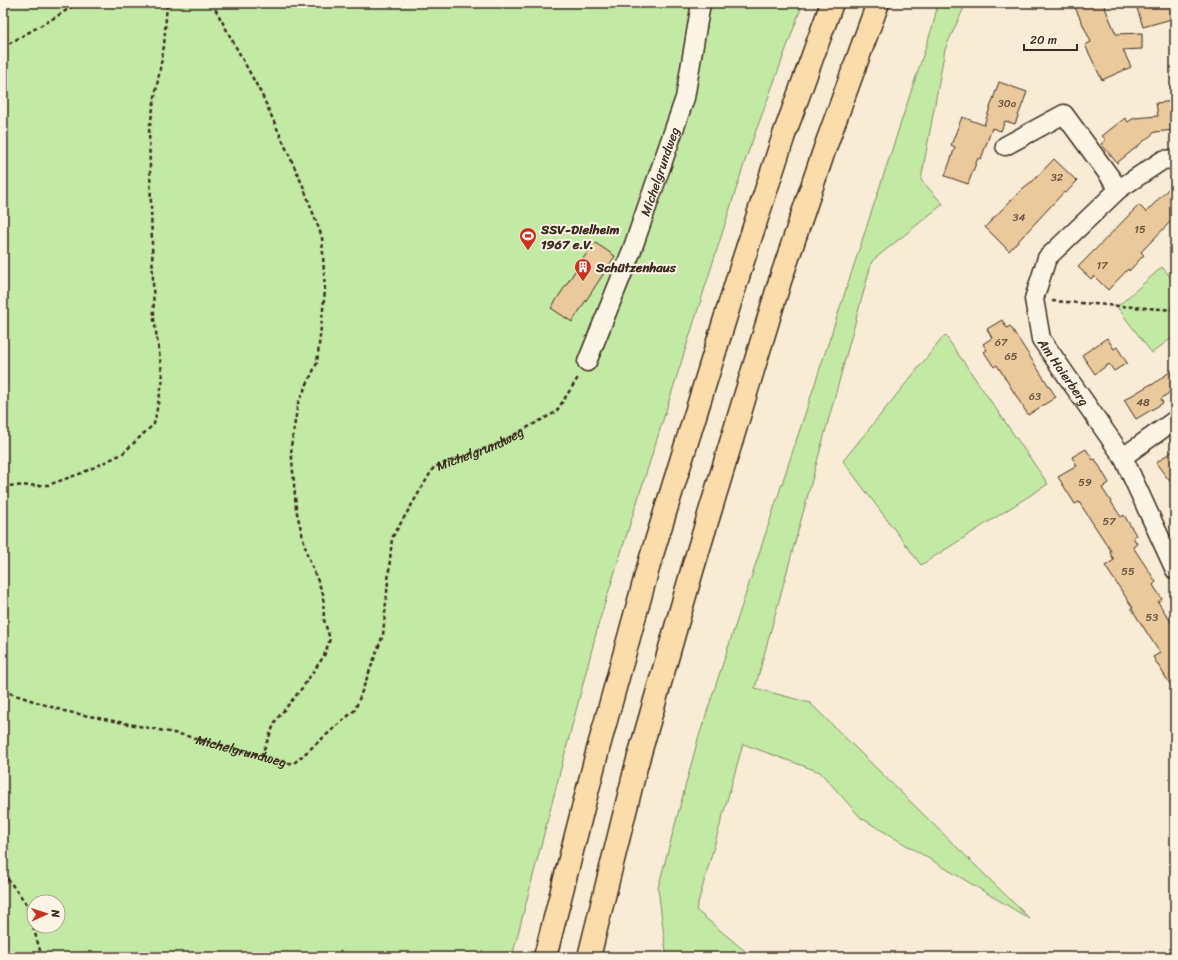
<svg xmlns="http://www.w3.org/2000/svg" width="1178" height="960" viewBox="0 0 1178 960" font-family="Sriracha,sans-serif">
	<rect width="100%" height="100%" fill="#f8ecd6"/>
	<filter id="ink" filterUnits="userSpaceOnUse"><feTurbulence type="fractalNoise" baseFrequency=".025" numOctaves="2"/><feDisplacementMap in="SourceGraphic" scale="8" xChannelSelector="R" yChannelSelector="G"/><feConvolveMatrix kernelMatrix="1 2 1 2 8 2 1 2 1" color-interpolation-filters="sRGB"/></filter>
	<g filter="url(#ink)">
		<g fill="#c3eaa5" stroke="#7f8a62" fill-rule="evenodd">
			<path d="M3 3H803L746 158 599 622 512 957H3ZM34 902H58V926H34Z"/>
			<path d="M938 3H966L945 49 921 180 943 204 872 261 755 688 810 703 1030 919 861 818 820 772 743 744 696 910 752 957H670L666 952 658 888 698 739 933 25Z"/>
			<path d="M1162 267 1175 282V335L1152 353 1117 307Z"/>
			<path d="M945 335 1048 484 921 565 843 461Z"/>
		</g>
		<g fill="#eac99c" stroke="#3b2a1e">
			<path d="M1073 3H1103L1116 34 1142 33V49L1123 50 1131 67 1102 80 1085 45 1091 42Z"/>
			<path d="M1154 3H1175V18L1143 27 1137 8Z"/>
			<path d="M999 82 1027 92 1015 124 1005 121 1001 131 992 128 981 159 978 158 968 184 945 176 955 147 951 145 962 117 984 125Z"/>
			<path d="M1175 101V130L1155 132 1117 163 1101 144 1106 140 1102 136 1125 118 1128 122 1134 118 1158 116 1156 103Z"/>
			<path d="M1054 159 1077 181 1066 193 1064 192 1009 251 985 227 1022 189 1031 182H1032Z"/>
			<path d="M1175 182V217L1141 252 1144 255 1129 271 1128 269 1108 290 1094 276 1091 279 1078 267 1139 205 1146 212Z"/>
			<path d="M594 242 615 256 572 322 551 308Z"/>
			<path d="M1002 320 1007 328 1010 326 1056 397 1028 415 997 365 994 367 984 352 987 350 983 344 992 338 987 329Z"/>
			<path d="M1107 338 1114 349 1117 347 1127 363 1114 371 1109 364 1095 374 1082 355Z"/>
			<path d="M1175 368V388L1161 399 1163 403 1136 419 1124 400 1151 384 1152 385Z"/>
			<path d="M1086 449 1093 460 1095 459 1109 483 1102 488 1121 517 1124 515 1136 535 1133 537 1137 544 1133 547 1156 582 1153 585 1162 599 1158 602 1175 628V692L1153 657 1160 653 1131 608H1133L1105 566 1114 560 1110 553 1111 551 1079 502 1075 504 1058 477 1077 466 1072 457Z"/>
			<path d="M1175 449V488L1156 463Z"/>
		</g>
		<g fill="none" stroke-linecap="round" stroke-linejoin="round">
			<defs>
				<g id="minor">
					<path d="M1005 146 1064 114 1119 189"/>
					<path id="s2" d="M1175 159 1163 160 1119 189 1047 258 1034 299 1041 339 1123 457 1175 570"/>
					<path id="s3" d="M587 362 632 250 685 98 701 3"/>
					<path d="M1123 457 1175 420"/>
				</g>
				<g id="highway">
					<path d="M545 957 597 753 650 561 742 264 784 135 832 3"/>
					<path d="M589 957 636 767 692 571 780 281 826 145 878 3"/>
				</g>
			</defs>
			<use href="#minor" stroke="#3b2a1e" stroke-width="21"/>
			<use href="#highway" stroke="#3b2a1e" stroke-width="25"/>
			<g stroke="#3b2a1e" stroke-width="2.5" stroke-dasharray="4 3" stroke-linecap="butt">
				<path d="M212 3 262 95 303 186 322 237 325 291 317 363 298 403 291 446 296 509 307 554 323 594 324 620 330 639 324 656 302 688 276 720 261 756"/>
				<path d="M3 47 54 18 78 3"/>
				<path d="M1052 301 1175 310"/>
				<path d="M3 486 48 485 82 473 122 454 154 424 163 379 154 319 149 131 164 46 167 3"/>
				<path id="s1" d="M3 691 64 711 179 734 293 764 355 710 383 635 392 538 434 467 497 444 556 412 579 376"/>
				<path d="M3 873 26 903 42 957"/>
			</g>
			<use href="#minor" stroke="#fcf5e5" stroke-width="18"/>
			<use href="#highway" stroke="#fbddab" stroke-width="22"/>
		</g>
	</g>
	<defs>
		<symbol id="stadium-pin" viewBox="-11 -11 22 30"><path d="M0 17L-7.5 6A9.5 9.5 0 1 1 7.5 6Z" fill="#c8321e" stroke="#fcf5e5"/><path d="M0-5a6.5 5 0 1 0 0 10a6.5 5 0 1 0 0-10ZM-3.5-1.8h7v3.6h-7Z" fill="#fff"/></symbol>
		<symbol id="building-pin" viewBox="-11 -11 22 30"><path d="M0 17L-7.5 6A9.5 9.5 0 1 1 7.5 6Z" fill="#c8321e" stroke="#fcf5e5"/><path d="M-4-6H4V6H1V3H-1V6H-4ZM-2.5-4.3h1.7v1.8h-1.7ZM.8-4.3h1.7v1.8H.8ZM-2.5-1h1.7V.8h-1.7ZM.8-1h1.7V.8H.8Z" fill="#fff"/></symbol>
	</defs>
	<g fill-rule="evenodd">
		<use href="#stadium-pin" x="518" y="226" width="20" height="27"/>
		<use href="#building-pin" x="573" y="257" width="20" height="27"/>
	</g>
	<g text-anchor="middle" stroke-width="4" stroke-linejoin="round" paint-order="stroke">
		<g font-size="11" fill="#67523e">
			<text x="1007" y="107">30a</text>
			<text x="1057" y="181">32</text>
			<text x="1019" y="221">34</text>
			<text x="1140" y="233">15</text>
			<text x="1102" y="269">17</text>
			<text x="1001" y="346">67</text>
			<text x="1011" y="360">65</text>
			<text x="1035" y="400">63</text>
			<text x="1143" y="406">48</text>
			<text x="1085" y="486">59</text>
			<text x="1109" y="525">57</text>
			<text x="1128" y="575">55</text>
			<text x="1152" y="621">53</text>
		</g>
		<g font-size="13" fill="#3b2a1e" stroke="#fcf5e5">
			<text dy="5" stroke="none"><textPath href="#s3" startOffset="204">Michelgrundweg</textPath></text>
			<text dy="5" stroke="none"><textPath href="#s2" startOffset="288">Am Haierberg</textPath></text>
			<text dy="5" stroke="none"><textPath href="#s1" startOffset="691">Michelgrundweg</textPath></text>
			<text dy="5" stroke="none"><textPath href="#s1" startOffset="246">Michelgrundweg</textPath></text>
		</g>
		<g font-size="13" font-weight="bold" fill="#3b2a1e" stroke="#fcf5e5" text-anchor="start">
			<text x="541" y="234">SSV-Dielheim<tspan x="541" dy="15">1967 e.V.</tspan></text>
			<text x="596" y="272">Schützenhaus</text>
		</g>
	</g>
	<rect width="1178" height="960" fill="none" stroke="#fcf5e5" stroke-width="16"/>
	<rect x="8" y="8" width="1162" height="944" fill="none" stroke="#3b2a1e" stroke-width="1.5" filter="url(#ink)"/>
	<g transform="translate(46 914) rotate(87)"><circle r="19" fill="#fcf5e5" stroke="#afa495"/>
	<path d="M0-3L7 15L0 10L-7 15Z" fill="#c8321e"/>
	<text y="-6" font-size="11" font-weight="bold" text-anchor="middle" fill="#3b2a1e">N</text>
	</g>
	<path d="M1024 44v6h53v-6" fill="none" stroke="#3b2a1e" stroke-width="2"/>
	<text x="1030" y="44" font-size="12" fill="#3b2a1e" stroke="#fcf5e5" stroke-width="3" paint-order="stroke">20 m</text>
</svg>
